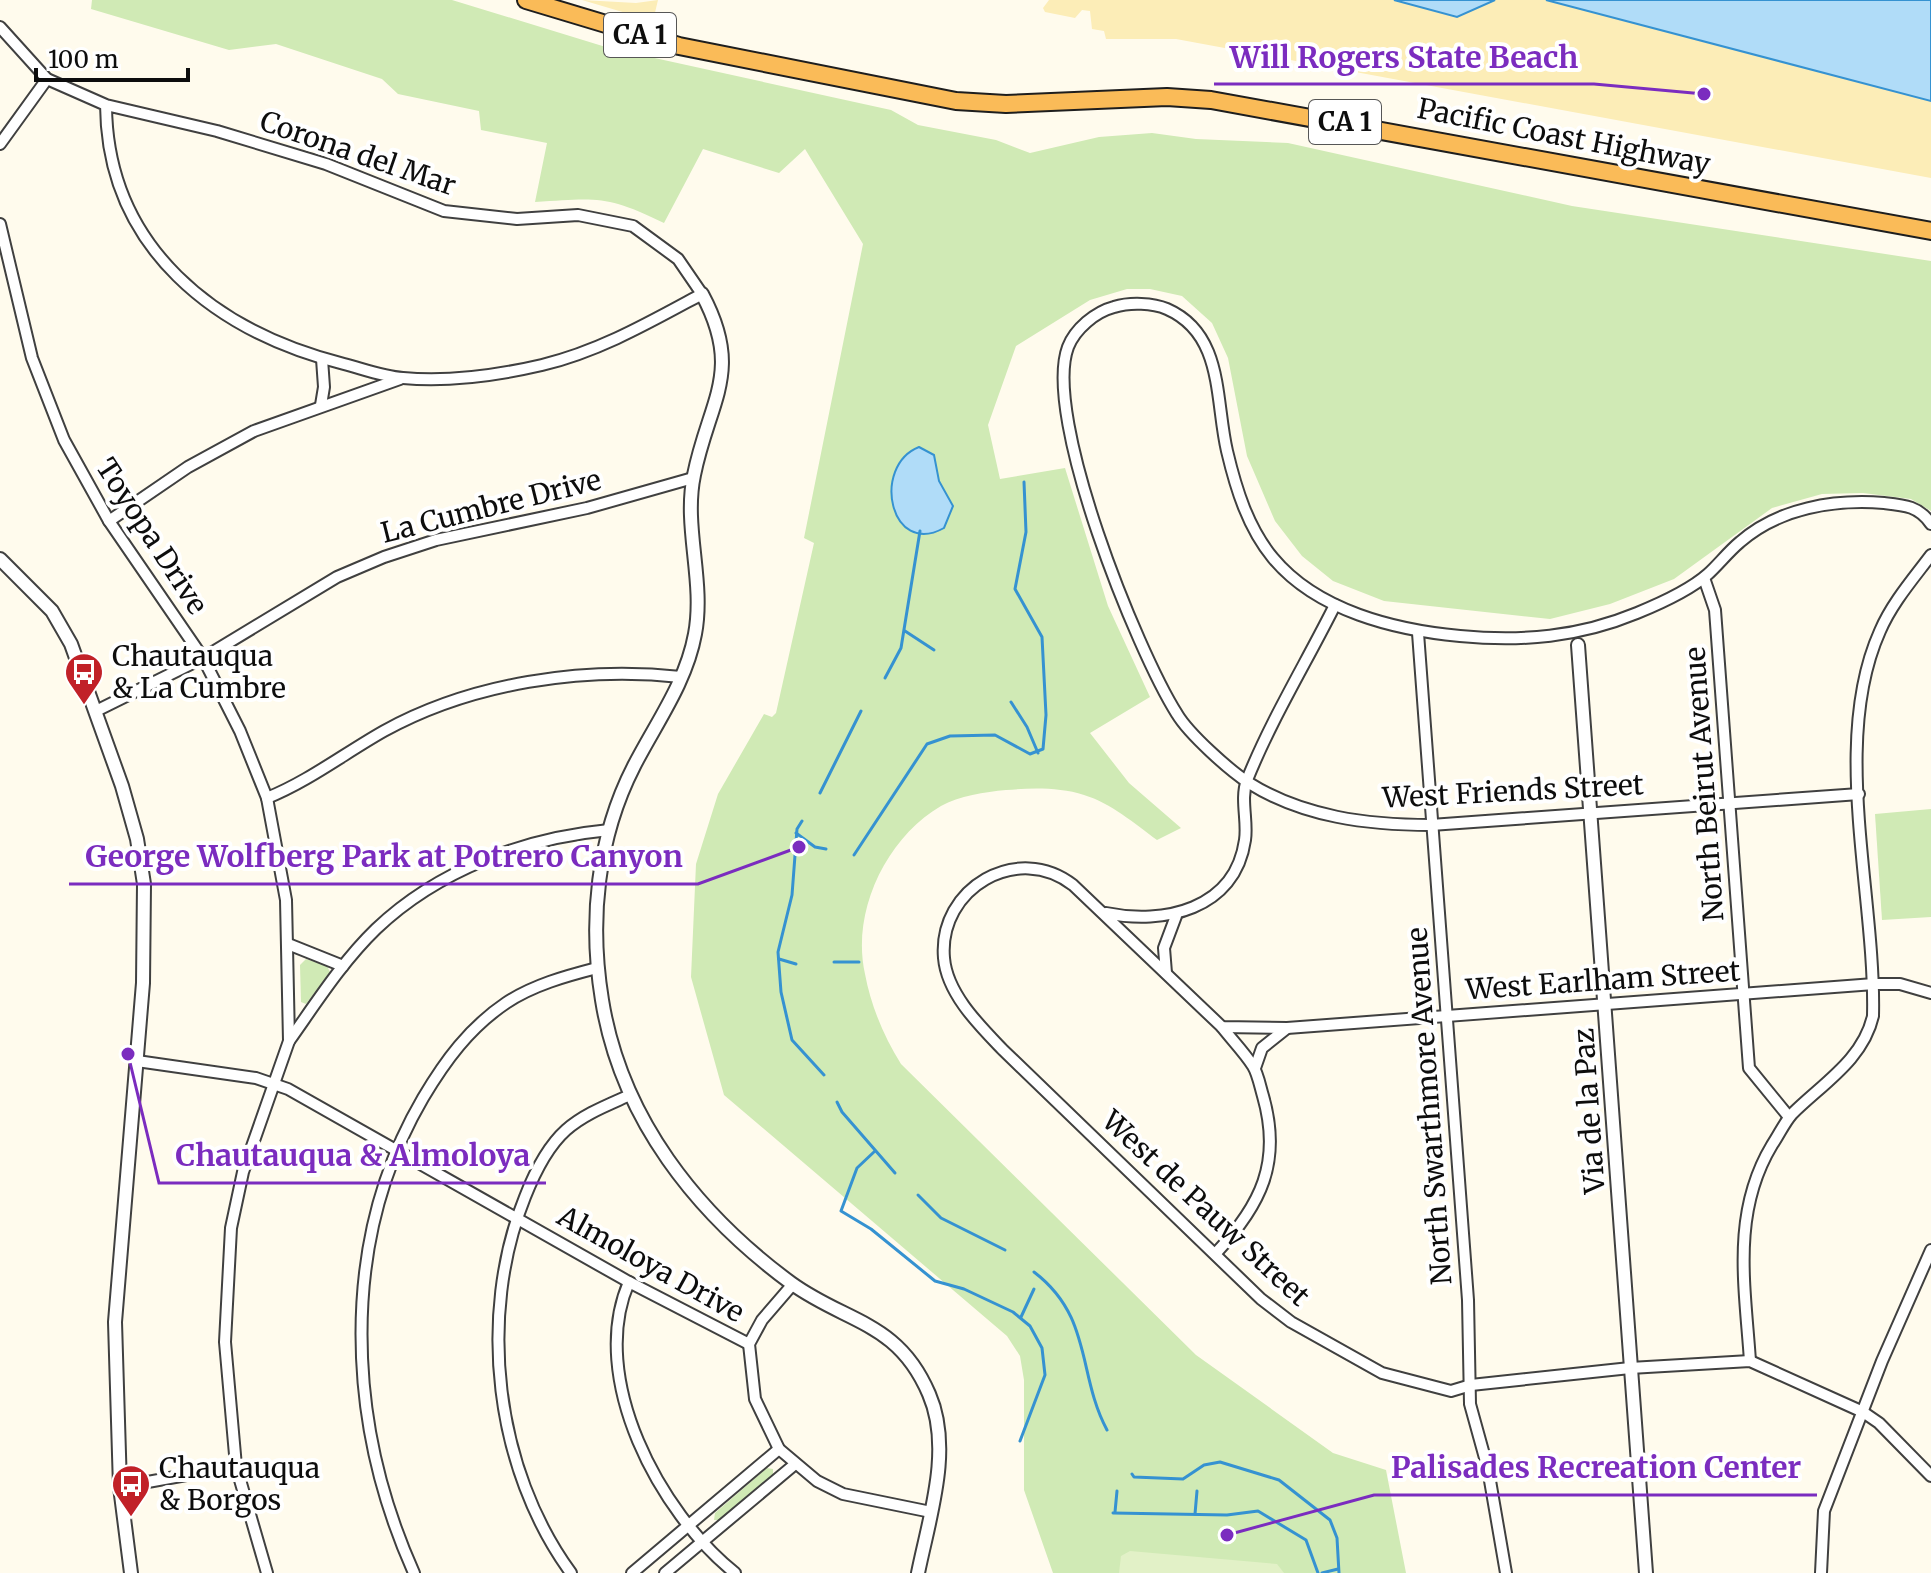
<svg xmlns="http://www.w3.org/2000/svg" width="1931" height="1573" viewBox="0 0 1931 1573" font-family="Merriweather,serif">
	<rect width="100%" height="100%" fill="#fffbed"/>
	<g fill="#d0eab5">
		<path d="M92 0H452L609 48 891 110 918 125 996 140 1030 153 1099 137 1152 133 1196 139 1288 143 1572 206 1931 261V511L1911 499 1863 493 1822 494 1772 508 1674 579 1610 604 1550 619 1384 601 1333 581 1302 556 1275 521 1247 456 1228 358 1212 323 1182 296 1150 289H1127L1090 300 1016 346 988 425 1000 479 1065 468 1108 606 1150 697 1090 733 1129 783 1181 828 1157 840C1135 824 1111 803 1084 795 1059 787 1031 788 1006 790 985 792 959 796 941 806 886 838 851 912 865 974 871 1006 884 1037 901 1064L1196 1355 1333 1453 1386 1470 1406 1573H1053L1024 1490V1380L1020 1356 1007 1336 724 1095 691 977 696 864 718 794 764 714 772 717 776 713 814 543 804 538 863 244 805 149 779 173 703 149 664 223C607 195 597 198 535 202L547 143 481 130 479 111 398 94 382 79 276 44 229 50 91 9Z"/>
		<path d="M1931 809V917L1882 920 1875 814Z"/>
		<path d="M306 959 327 966 330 972 306 1004 301 1002 300 965Z"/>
		<path d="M767 1468 773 1469V1474L721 1520H714L715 1513Z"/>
	</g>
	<g fill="#fcedb7">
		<path d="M582 0 636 3 658 0 653 21Z"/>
		<path d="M1049 0H1394L1457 17 1495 0H1551L1931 87V178L1176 39H1106L1104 31 1092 29 1090 11 1082 10 1075 18 1045 12 1043 8Z"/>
	</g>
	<path fill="#e2f1c7" d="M1130 1551 1277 1564 1284 1573H1119L1121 1556Z"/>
	<g fill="#b0dcf8" stroke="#3592d1" stroke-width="2">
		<path d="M1394 0H1495L1457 17Z"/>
		<path d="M1546 0H1931V101Z"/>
		<path d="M919 447 934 455 939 481 953 506 944 528C890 558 871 466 919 447Z"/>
	</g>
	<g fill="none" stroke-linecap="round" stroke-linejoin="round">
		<g stroke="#3592d1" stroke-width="3">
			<path d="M905 631 934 650"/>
			<path d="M885 678 901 648 920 531"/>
			<path d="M1011 702 1027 727 1038 753"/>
			<path d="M820 793 861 711"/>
			<path d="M802 821 797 829 792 895 778 952 781 992 792 1040 824 1075"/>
			<path d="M796 833 815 847 826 849"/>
			<path d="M854 855 927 744 950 736 995 735 1030 754 1043 749 1046 715 1042 637 1015 589 1026 532 1024 482"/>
			<path d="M779 959 796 964"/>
			<path d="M834 962H859"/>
			<path d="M837 1102 842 1112 895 1173"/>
			<path d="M875 1151 857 1168 841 1211 871 1229 935 1281 964 1289 1013 1312 1030 1326 1042 1348 1045 1375 1020 1441"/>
			<path d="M918 1195 941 1218 1005 1250"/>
			<path d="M1034 1272C1093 1317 1077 1374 1107 1430"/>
			<path d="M1021 1317 1034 1289"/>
			<path d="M1132 1474 1134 1477 1183 1479 1204 1465 1220 1462 1279 1480 1330 1520 1337 1538 1339 1573"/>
			<path d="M1115 1512 1117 1491"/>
			<path d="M1113 1513 1227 1515 1258 1511 1306 1540 1318 1573"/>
			<path d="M1195 1514 1197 1491"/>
			<path d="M1322 1573 1338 1569"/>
		</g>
		<defs>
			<g id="minor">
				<path d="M0 27 47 79 106 105 217 131 326 164 444 211 517 219 578 215 633 226 678 259 702 294C650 322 600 351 542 365 499 375 447 382 403 378 384 377 363 369 344 364 216 332 107 248 106 105"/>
				<path d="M0 144 47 79"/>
				<path d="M0 224 32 358 64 440 109 521 203 658 240 731 267 798 286 900 289 1041 243 1172 231 1228 225 1342 236 1466 267 1573"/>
				<path d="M321 405 324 387 322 359"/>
				<path d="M109 521 188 467 254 431 400 379"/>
				<path d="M1704 578 1715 610 1749 1068 1789 1117"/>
				<path d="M1418 633 1468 1300 1470 1404 1488 1469 1506 1573"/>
				<path d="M96 711 203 658 337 577 384 557 436 540 587 508 693 478"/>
				<path d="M1859 794 1431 825C1368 825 1303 817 1249 783 1229 770 1189 734 1177 714 1137 651 1042 416 1068 347 1075 329 1095 312 1114 307 1130 302 1153 303 1167 309 1224 334 1215 400 1227 451 1236 489 1248 528 1273 558 1317 611 1395 630 1460 636 1522 642 1579 637 1637 613 1659 604 1690 590 1708 574 1719 564 1728 552 1740 542 1779 508 1834 499 1884 503 1904 505 1919 506 1931 524"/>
				<path d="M267 798C309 781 345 753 384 731 471 683 583 666 681 677"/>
				<path d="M1106 913C1163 925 1235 910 1245 840 1248 821 1240 799 1247 780 1271 720 1306 663 1335 605"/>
				<path d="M288 944 343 966"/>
				<path d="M1166 973 1164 948 1176 916"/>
				<path d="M1931 993 1900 984H1874L1287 1028 1222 1027 1073 885C1018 842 938 888 944 958 947 994 980 1026 1003 1050L1261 1299 1291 1322 1382 1373 1451 1391 1471 1385 1630 1368 1750 1361 1863 1412 1879 1423 1931 1476"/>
				<path d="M289 1041C316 1003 342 962 376 929 438 870 524 838 609 830"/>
				<path d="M137 1061 256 1078 288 1089 629 1282 749 1344"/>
				<path d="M1255 1068 1262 1048 1287 1028"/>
				<path d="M1216 1253C1261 1205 1282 1162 1263 1096 1260 1086 1258 1074 1253 1066 1244 1052 1232 1040 1222 1027"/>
				<path d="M629 1282C587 1378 660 1513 735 1573"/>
				<path d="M793 1284 762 1320 749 1344 755 1399 779 1449 817 1481 843 1494 931 1512"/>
				<path d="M1750 1361C1745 1286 1731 1213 1772 1145 1779 1135 1784 1123 1792 1114 1822 1084 1863 1060 1873 1016 1876 896 1830 742 1880 631 1892 603 1913 579 1931 555"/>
				<path d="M120 1487 236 1466"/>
				<path d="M414 1573C347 1424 338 1243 423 1098 445 1061 469 1028 506 1003 533 985 566 976 597 968"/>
				<path d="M571 1573C495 1469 477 1316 525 1197 534 1174 547 1147 566 1130 584 1114 608 1105 630 1095"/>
				<path d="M632 1573 779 1449"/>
				<path d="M665 1573 794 1465"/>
				<path d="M1821 1573 1824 1511 1882 1361 1931 1250"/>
			</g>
			<g id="tertiary">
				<path d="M702 294C744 372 709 400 694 475 683 527 705 581 695 634 686 683 656 723 634 766 597 838 589 921 602 1000 621 1118 696 1213 791 1283 846 1323 898 1321 929 1394 953 1449 929 1518 918 1573"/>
				<path d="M0 559 52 611 71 644 122 786 137 839 144 884 143 983 115 1322 120 1487 131 1573"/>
				<path d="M1578 645 1646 1573"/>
			</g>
			<path id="trunk" d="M526 0 679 46 956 101 1006 104 1167 97 1211 100 1931 231"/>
		</defs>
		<use href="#minor" stroke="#404040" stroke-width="14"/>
		<use href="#tertiary" stroke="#404040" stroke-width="16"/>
		<use href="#trunk" stroke="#1e1e1e" stroke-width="20"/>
		<use href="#minor" stroke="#fff" stroke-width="10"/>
		<use href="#tertiary" stroke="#fff" stroke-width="12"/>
		<use href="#trunk" stroke="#fabb58" stroke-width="16"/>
	</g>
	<defs>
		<symbol id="bus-pin" viewBox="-11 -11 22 30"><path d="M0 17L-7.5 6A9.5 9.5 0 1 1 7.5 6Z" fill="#c12128" stroke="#fff"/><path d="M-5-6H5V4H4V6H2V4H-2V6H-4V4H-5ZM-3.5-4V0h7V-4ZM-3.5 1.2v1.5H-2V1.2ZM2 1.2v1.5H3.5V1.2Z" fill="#fff"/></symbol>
	</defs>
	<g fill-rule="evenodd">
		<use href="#bus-pin" x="62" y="650" width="44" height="60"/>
		<use href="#bus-pin" x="109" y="1462" width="44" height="60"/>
	</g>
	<g text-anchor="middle" stroke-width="8" stroke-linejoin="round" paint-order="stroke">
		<g fill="#fff" stroke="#565656" stroke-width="2">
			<rect x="604" y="13" width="72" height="44" rx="6"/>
			<rect x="1309" y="100" width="72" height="44" rx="6"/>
		</g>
		<g font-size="26" font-weight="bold" fill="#0d0d0d">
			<text x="640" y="44">CA 1</text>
			<text x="1345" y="131">CA 1</text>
		</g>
		<g font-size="28" fill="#0d0d0d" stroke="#fff">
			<text transform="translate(1564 136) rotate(11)" y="10">Pacific Coast Highway</text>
			<text transform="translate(358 153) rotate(19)" y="10">Corona del Mar</text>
			<text transform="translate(491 506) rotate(-14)" y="10">La Cumbre Drive</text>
			<text transform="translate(152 536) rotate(57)" y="10">Toyopa Drive</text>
			<text transform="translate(1704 784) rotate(-94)" y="10">North Beirut Avenue</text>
			<text transform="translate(1513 791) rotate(-3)" y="10">West Friends Street</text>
			<text transform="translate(1603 980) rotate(-4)" y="10">West Earlham Street</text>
			<text transform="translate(1429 1106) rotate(-94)" y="10">North Swarthmore Avenue</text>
			<text transform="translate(1589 1111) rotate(-94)" y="10">Via de la Paz</text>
			<text transform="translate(1206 1208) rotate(43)" y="10">West de Pauw Street</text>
			<text transform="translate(651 1264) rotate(29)" y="10">Almoloya Drive</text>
		</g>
		<g font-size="28" fill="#0d0d0d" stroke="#fff" text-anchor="start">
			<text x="112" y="666">Chautauqua<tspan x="112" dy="32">&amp; La Cumbre</tspan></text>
			<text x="159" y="1478">Chautauqua<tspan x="159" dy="32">&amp; Borgos</tspan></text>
		</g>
	</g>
	<path fill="none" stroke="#7b2cbf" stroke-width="3" d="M1704 94L1594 84H1214M799 847L698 884H69M128 1054L159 1183H546M1227 1535L1374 1495H1817"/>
	<g fill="#7b2cbf" stroke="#fff" stroke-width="3">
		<circle cx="1704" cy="94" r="8"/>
		<circle cx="799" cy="847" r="8"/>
		<circle cx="128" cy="1054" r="8"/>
		<circle cx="1227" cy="1535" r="8"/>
	</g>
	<g font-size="30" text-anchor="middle" font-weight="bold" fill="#7b2cbf" stroke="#fff" stroke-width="8" stroke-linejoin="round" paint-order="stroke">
		<text x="1404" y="68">Will Rogers State Beach</text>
		<text x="384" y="867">George Wolfberg Park at Potrero Canyon</text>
		<text x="353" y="1166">Chautauqua &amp; Almoloya</text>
		<text x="1596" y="1478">Palisades Recreation Center</text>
	</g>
	<path d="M36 68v12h152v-12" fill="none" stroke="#0d0d0d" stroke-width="4"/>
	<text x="48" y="68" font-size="24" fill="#0d0d0d" stroke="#ffffff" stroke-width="6" paint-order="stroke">100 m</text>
</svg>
